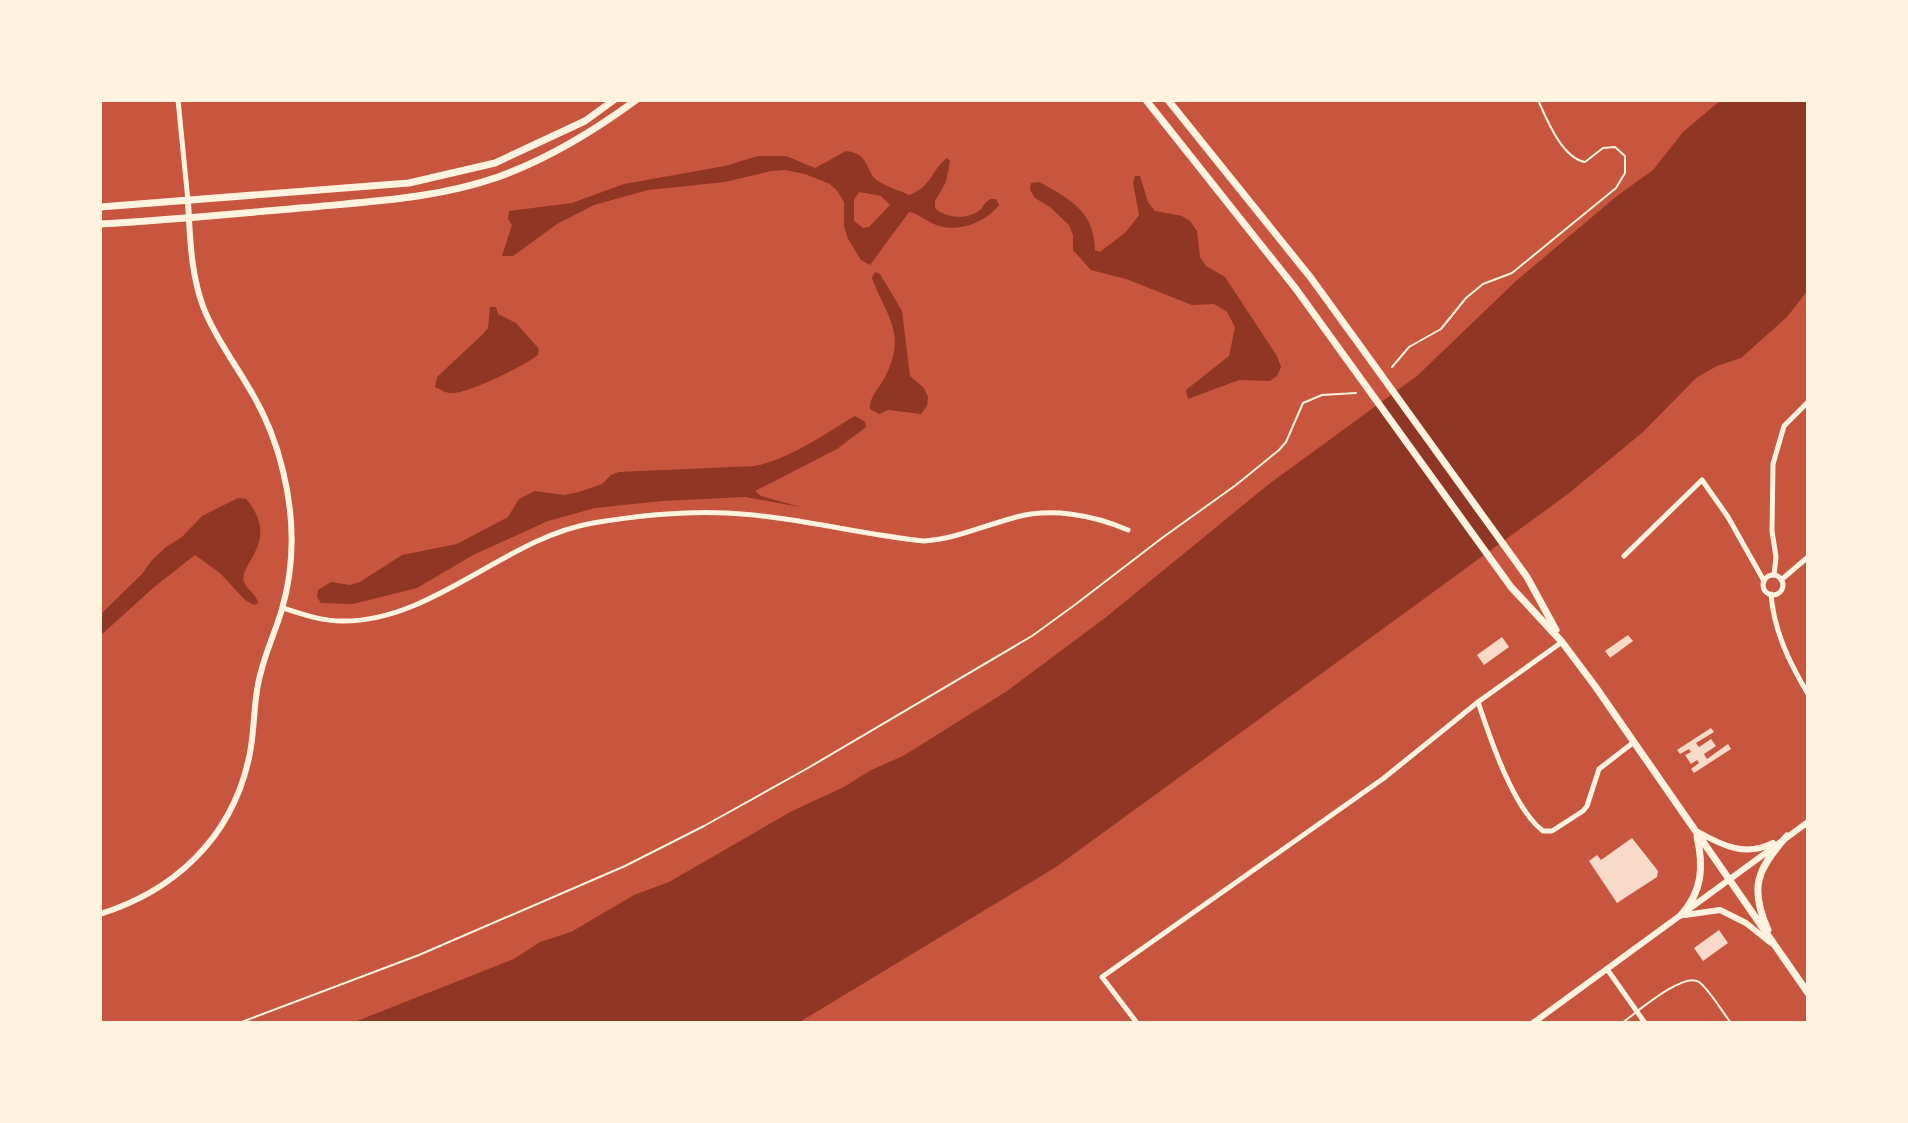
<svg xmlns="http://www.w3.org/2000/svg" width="1908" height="1123" viewBox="0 0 1908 1123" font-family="'Noto Sans',sans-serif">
	<rect width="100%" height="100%" fill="#c8553d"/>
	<g fill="#8f3625" fill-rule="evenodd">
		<path d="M1721 100H1808V290L1787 317 1741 358 1717 366 1696 378 1643 432 1568 494 1056 867 798 1023H352L514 959 540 942 571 932 634 895 669 882 792 811 844 787 871 770 903 756 1007 691 1105 618 1269 484 1417 376 1516 281 1617 196 1653 170 1683 132Z"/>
		<path d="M846 151C871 154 864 171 878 181 887 187 899 190 909 195 932 187 931 170 947 158L950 161 946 182 935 201V208C945 218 969 221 981 209 984 205 986 201 991 199H996L999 205C986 222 960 232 939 226 928 223 920 214 909 212L870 265 861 260 848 239 844 227V202L838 192 830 184 805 174 785 170 771 171 725 182 648 190 594 205 557 224 513 256H502L512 225 508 219 509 211 572 203 624 184 725 166 758 156H786L815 168ZM859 192 881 196 890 205 869 227 863 228 854 221V200Z"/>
		<path d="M1135 176H1140L1148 202 1155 211 1182 216 1190 221 1197 231 1200 257 1206 266 1225 277 1277 356 1281 367 1277 376 1270 381 1239 380 1188 399 1186 390 1229 356 1235 327 1227 312 1214 304 1192 305 1126 279 1091 270 1073 250V235L1069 225 1050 207 1035 198 1030 190 1031 183 1039 182C1071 199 1094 212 1095 250L1100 252 1126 232 1139 215 1133 183Z"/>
		<path d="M875 272 880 274 902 311 910 376 924 388 928 397 927 406 921 414 888 410 879 414 870 409C869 396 881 387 886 375 907 333 886 316 872 278Z"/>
		<path d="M490 307H496L498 314 516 323 539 349 538 355C522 367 473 391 454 393 446 394 442 390 435 387L437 377 482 335 488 328Z"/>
		<path d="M855 416 865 422 866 427 837 449 755 491 761 496 800 507 745 497 662 501 595 508 548 521 473 555 417 588 353 604 321 603 317 597 318 590 331 582 350 585 360 582 402 555 457 544 508 517 519 499 535 491 564 495 579 492 602 484 611 475 619 472 755 466C792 458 823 435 855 416Z"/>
		<path d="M238 498 246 499C282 541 238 564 244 582 247 590 255 592 258 603L254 605 245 600 220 573 195 555 153 588 100 636V615L142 574 152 560 166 547 182 537 202 516Z"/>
	</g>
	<g fill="#f7dbc8">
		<path d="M1628 635 1633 641 1610 658 1605 651Z"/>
		<path d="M1502 637 1509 647 1484 665 1477 655Z"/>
		<path d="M1711 728 1714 732 1696 743 1699 747 1711 739 1716 746 1704 754 1707 759 1728 744 1731 749 1694 773 1691 769 1699 763 1697 760 1691 764 1685 755 1691 752 1689 749 1680 754 1677 750Z"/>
		<path d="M1632 838 1658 871 1657 877 1617 903 1589 861 1597 855 1601 860Z"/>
		<path d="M1719 930 1728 943 1703 961 1694 948Z"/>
	</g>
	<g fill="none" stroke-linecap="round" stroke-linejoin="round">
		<g stroke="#fff3e0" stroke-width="2">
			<path d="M1392 367 1409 347 1441 329 1466 298 1483 284 1512 273 1616 188 1625 173V156L1615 147 1603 148 1585 162C1562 158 1547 120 1538 100"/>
			<path d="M239 1023 419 955 625 866 704 826 808 768 1032 636 1076 604 1162 538 1236 485 1279 450 1286 442 1303 403 1322 395 1356 393"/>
		</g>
		<path stroke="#fff3e0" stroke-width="2" d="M1622 1023C1636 1013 1684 971 1699 982 1709 989 1723 1013 1731 1023"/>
		<g stroke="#fff3e0" stroke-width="5">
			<path d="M178 100 188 201"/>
			<path d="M1624 556 1702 480 1728 517 1764 581"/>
			<path d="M1774 575 1776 557 1772 531 1773 464 1784 426 1808 402"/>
			<circle cx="1773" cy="585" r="10"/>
			<path d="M1781 580 1808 557"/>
			<path d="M1771 594C1774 631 1789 662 1808 694"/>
			<path d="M283 608C302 614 321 621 342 621 433 622 505 538 593 523 636 516 683 511 726 513 792 516 858 534 924 541 955 539 983 526 1013 518 1051 507 1093 515 1128 530"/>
			<path d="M1478 702C1490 738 1513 808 1543 831H1552L1583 811 1587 806 1599 769 1634 742"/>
			<path d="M1607 969 1645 1023"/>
			<path d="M1137 1023 1102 977 1384 778 1478 702 1562 642"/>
		</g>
		<path stroke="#fff3e0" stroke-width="6" d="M100 914C174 891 230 839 248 762 256 732 252 701 261 672 266 651 276 630 282 609 295 564 294 516 283 471 276 441 265 414 249 388 234 362 215 337 204 309 191 276 190 238 188 202"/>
		<g stroke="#fff3e0" stroke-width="6">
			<path d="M1698 832C1723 846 1746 857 1773 843"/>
			<path d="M1685 915 1720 910 1746 923 1771 943"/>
			<path d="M1533 1023 1808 822"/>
		</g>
		<g stroke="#fff3e0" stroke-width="7">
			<path d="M1146 100 1296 289 1511 587 1562 642 1595 686 1808 993"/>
			<path d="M1168 100 1311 278 1361 347 1527 577 1556 630"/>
			<path d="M100 207 409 183 495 163 585 121 614 100"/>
			<path d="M100 224C171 220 242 213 313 207 376 201 438 198 498 177 548 159 594 131 636 100"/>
			<path d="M1681 915C1702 892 1704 867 1697 837"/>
			<path d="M1768 930C1749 888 1757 869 1787 836"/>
		</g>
	</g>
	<rect width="1908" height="1123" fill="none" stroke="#fff3e0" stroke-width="204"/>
</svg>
